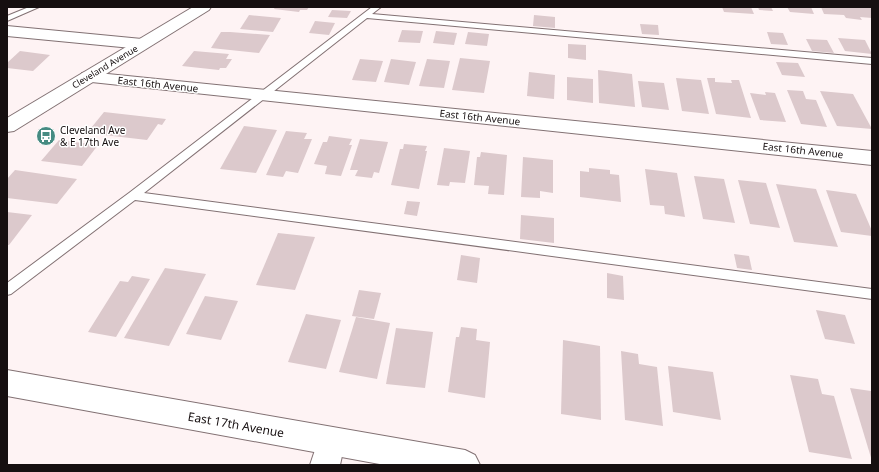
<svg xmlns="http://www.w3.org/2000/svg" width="879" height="472" viewBox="0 0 879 472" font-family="'Noto Sans',sans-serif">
	<rect width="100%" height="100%" fill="#fef3f4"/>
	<g fill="#dcc9cc">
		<path d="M275 7H309L307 10H300L299 12 274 9Z"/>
		<path d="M722 7H751L754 14 724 12Z"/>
		<path d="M758 7H771L773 11 759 10Z"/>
		<path d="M787 7H811L814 14 790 12Z"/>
		<path d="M821 7H871L872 18 860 17 862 20 846 18 844 15 824 14Z"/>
		<path d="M332 10 351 11 347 18 328 17Z"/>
		<path d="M249 15 281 18 273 32 240 29Z"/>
		<path d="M534 15 555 17V28L533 26Z"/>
		<path d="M315 21 335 23 329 35 309 33Z"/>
		<path d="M640 24 658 25 659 35 642 34Z"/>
		<path d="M402 30 423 31 420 43 398 42Z"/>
		<path d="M436 31 457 33 454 45 433 43Z"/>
		<path d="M221 32H230L270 35 259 53 211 48Z"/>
		<path d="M468 32 489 34 487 46 465 44Z"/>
		<path d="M767 32 783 33 788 45 771 44Z"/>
		<path d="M838 38 865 40 872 54 845 51Z"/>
		<path d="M806 39 827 40 834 53 812 51Z"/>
		<path d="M568 44 586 45V60L568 58Z"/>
		<path d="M20 51 50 55 33 71 7 68V63Z"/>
		<path d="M194 51 229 54 226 59H232L226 68H220L219 70 182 66Z"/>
		<path d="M460 58 490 61 484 93 452 90Z"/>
		<path d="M360 59 383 61 376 82 352 80Z"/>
		<path d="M391 59 416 62 409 85 384 82Z"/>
		<path d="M427 59 450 61 444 88 419 86Z"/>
		<path d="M776 62 798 63 805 77 782 75Z"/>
		<path d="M598 70 632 74 635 107 599 103Z"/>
		<path d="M529 72 555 75 554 99 527 96Z"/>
		<path d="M567 77 593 79V103L567 100Z"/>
		<path d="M676 78 701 80 709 114 682 111Z"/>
		<path d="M707 78H715V82L732 83 731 80H739L751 118 716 114Z"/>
		<path d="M638 81 664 83 669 110 642 107Z"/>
		<path d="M787 90 803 91 806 99 816 100 827 127 801 124Z"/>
		<path d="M820 91 853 94 872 129 837 126Z"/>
		<path d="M765 92 775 93 786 122 760 120 750 93 766 95Z"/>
		<path d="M104 112 166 119 162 125 158 124 147 140 87 133Z"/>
		<path d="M244 126 277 130 256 173 220 169Z"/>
		<path d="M286 131 307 133 304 139H312L298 173 286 171 283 177 266 175Z"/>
		<path d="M329 136 352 139 349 145H352L341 176 325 174 327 166 314 164 323 142H327Z"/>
		<path d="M360 139 388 142 379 173 374 172 372 178 355 176 358 170H350Z"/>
		<path d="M59 140 98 145 82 166 41 161Z"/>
		<path d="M404 144 427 146 425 151H427L419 189 391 185 400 149H403Z"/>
		<path d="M444 148 470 151 465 183 450 182 449 186 437 185Z"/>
		<path d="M481 152 507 155 504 195 488 194 489 186 474 185 477 157H480Z"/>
		<path d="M523 157 553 160V193L540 191V198L521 197Z"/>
		<path d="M589 168 610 170V174L619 175 621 202 580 197V171L589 172Z"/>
		<path d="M645 169 677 173 685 217 665 214 664 206 650 205Z"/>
		<path d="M15 170 77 179 57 204 7 198V179Z"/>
		<path d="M694 176 724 179 735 223 703 219Z"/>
		<path d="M738 180 766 183 780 228 750 224Z"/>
		<path d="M776 184 816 189 838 247 794 242Z"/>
		<path d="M826 190 856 194 872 231V236L841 232Z"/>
		<path d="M407 201 420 202 417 216 404 214Z"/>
		<path d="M7 212 32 215 9 245H7Z"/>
		<path d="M521 215 554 218V243L520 239Z"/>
		<path d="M278 233 315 237 295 290 256 285Z"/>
		<path d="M734 254 749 256 752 270 737 268Z"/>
		<path d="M461 255 480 258 477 283 457 280Z"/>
		<path d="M165 268 206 274 169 346 124 338Z"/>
		<path d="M607 273 623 276 624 300 607 298Z"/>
		<path d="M132 276 150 279 116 337 88 332 120 281 128 282Z"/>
		<path d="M359 290 381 293 374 319 352 316Z"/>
		<path d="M205 296 238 301 221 340 186 334Z"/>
		<path d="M816 310 845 315 855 344 825 339Z"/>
		<path d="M306 314 341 320 326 369 288 362Z"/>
		<path d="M356 317 390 323 377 379 339 372Z"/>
		<path d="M461 327 477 329 476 340 490 342 485 398 448 392 456 337H459Z"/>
		<path d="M396 328 433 332 425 388 386 384Z"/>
		<path d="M563 340 600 346 601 420 561 414Z"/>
		<path d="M621 351 638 354 639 364 657 367 663 426 625 420Z"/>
		<path d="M668 366 713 372 721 420 673 412Z"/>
		<path d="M790 375 818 379 822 394 834 396 852 459 809 452Z"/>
		<path d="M850 388 871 391 872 395V461Z"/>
	</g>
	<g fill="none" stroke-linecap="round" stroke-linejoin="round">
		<defs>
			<g id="service">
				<path d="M29 7H39L7 21V16Z"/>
				<path d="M372 7H381L372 14 872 58V64L367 18 144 193 872 289V299L135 200 11 294 7 295V283L129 193Z"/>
			</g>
			<g id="minor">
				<path d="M7 26 142 39 148 41 150 44 148 47 142 49 7 36Z"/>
				<path d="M88 72 872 151V165L82 81 80 77 82 73Z"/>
				<path d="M331 428 341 432 345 442 340 465H310L321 432Z"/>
			</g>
			<path id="tertiary" d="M7 370 465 450 475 455 480 465H385L7 396Z"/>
			<path id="primary" d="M193 7H211L209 10 14 131 7 132V118Z"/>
		</defs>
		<use href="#service" stroke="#827173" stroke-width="2"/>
		<use href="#minor" stroke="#827173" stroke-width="2"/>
		<use href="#tertiary" stroke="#827173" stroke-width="2"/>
		<use href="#primary" stroke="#827173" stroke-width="2"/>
		<use href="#service" fill="#fff" fill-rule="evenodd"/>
		<use href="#minor" fill="#fff" fill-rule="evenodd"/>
		<use href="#tertiary" fill="#fff" fill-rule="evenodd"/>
		<use href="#primary" fill="#fff" fill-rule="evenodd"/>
	</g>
	<defs>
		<symbol id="bus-disc" viewBox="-11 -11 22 22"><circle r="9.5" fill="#468b82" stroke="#fff"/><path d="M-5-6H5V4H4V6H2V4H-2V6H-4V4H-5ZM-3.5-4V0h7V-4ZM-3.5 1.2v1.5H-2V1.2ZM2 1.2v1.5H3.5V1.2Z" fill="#fff"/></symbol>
	</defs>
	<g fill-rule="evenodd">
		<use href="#bus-disc" x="35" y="125" width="22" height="22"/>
	</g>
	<g text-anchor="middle" stroke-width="3" stroke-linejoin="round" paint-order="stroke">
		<g font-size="9" fill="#160f10" stroke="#fff">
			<text transform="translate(105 67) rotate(-31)" y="3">Cleveland Avenue</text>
		</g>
		<g font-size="10" fill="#160f10" stroke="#fff">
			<text transform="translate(158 84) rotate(6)" y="4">East 16th Avenue</text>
			<text transform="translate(480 117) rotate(6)" y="4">East 16th Avenue</text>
			<text transform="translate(803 150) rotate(6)" y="4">East 16th Avenue</text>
		</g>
		<g font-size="10" fill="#160f10" stroke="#fff" text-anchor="start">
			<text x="60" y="134">Cleveland Ave<tspan x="60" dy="12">&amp; E 17th Ave</tspan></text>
		</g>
		<g font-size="12" fill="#160f10" stroke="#fff">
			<text transform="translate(236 425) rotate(10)" y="4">East 17th Avenue</text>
		</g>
	</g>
	<rect width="879" height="472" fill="none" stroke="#160f10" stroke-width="16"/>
</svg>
